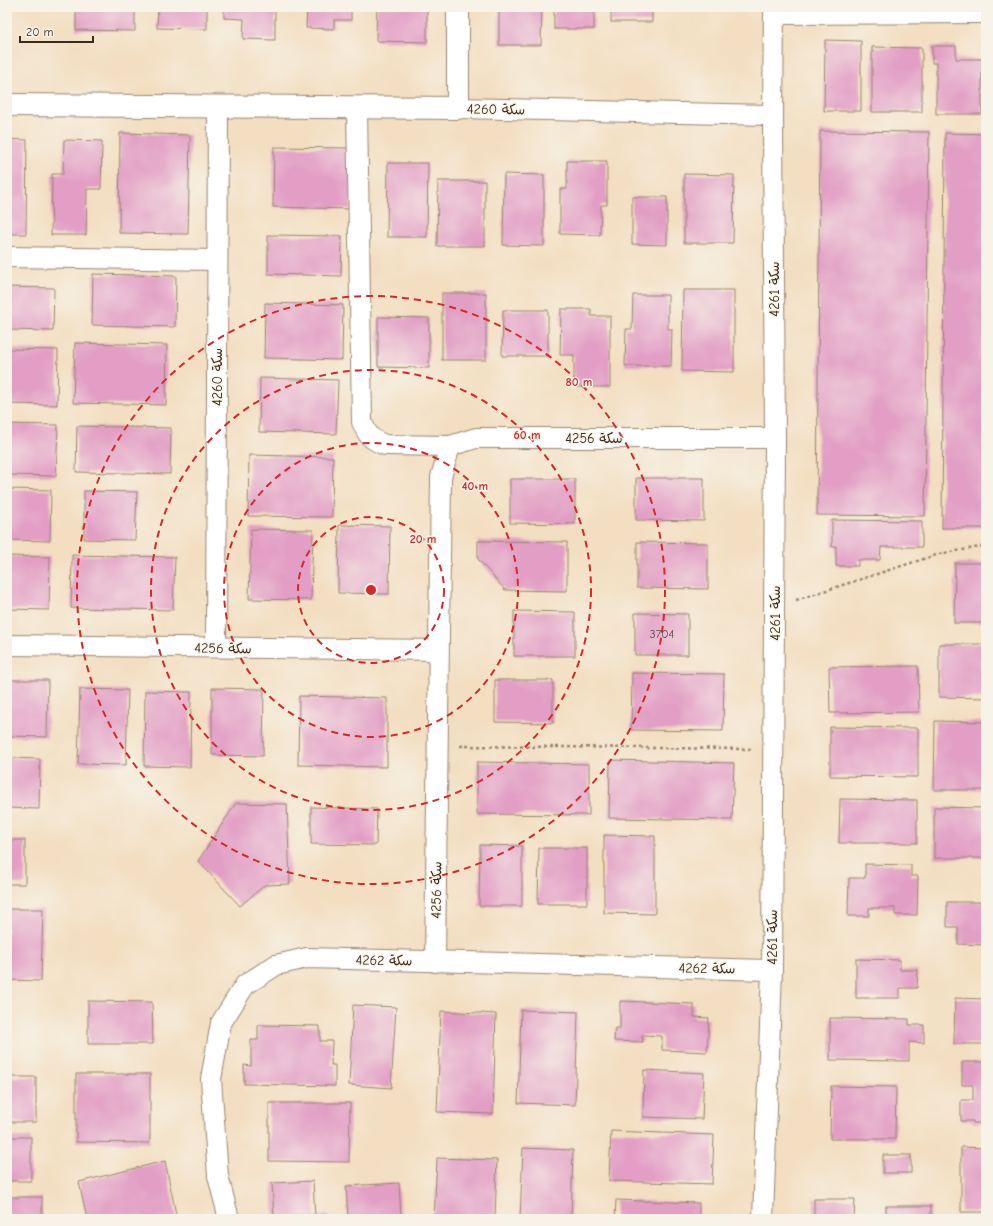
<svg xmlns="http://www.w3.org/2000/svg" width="993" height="1226" viewBox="0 0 993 1226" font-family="'Comic Neue','Playpen Sans Arabic',sans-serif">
	<rect width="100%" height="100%" fill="#f7f3e8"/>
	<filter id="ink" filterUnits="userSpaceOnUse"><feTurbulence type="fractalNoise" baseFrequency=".025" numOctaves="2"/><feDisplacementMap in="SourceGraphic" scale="8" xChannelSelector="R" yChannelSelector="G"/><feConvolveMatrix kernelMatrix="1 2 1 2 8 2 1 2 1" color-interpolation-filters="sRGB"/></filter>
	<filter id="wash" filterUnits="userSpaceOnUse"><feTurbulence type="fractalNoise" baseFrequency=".012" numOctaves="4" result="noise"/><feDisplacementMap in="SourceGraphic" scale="16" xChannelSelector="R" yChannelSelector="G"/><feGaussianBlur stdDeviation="0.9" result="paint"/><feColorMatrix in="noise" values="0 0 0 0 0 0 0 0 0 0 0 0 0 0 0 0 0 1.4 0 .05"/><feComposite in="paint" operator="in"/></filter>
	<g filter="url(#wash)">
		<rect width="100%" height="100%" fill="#f3dec1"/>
		<g id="blocks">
			<g fill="#e29ec5">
				<path d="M76 7H135V31L76 30Z"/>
				<path d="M158 7H207V29L157 28Z"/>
				<path d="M224 7H275V40L243 39 244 19 224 18Z"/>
				<path d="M307 7H351V20H334V29L306 28Z"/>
				<path d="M377 7H427V42L376 41Z"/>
				<path d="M499 7H542L541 45H499Z"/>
				<rect x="554" y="7" width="40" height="22"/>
				<rect x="611" y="7" width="41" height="15"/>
				<path d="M825 40 861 41V111H824Z"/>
				<path d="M932 46H956V59H982V114H936V63H932Z"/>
				<path d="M872 47 922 48V112H872Z"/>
				<path d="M820 131 929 132 925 516 817 515Z"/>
				<path d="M120 133 190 135 188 234 119 233Z"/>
				<path d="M945 133 986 134V528H942Z"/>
				<path d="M7 139 27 140 26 234H7Z"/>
				<path d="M64 140 102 141 101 189H87L86 235H51L52 174H63Z"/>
				<path d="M274 147 352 148 351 209 273 207Z"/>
				<path d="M567 161H607V205H601L600 235 560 234V189H567Z"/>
				<path d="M388 163H428L427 237H387Z"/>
				<path d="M504 174 544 175V246L503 245Z"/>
				<path d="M684 174 734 175 733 243H684Z"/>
				<path d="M438 181H485V246H437Z"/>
				<path d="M632 197H667V245L632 244Z"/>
				<path d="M268 235 342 236 341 276 268 274Z"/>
				<path d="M93 274 176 276 175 327 92 325Z"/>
				<path d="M7 287 54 288 53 331 7 330Z"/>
				<path d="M683 290H734V372L682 371Z"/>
				<rect x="442" y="293" width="44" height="67"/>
				<path d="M633 295H668V329H672L671 366H625L626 329H632Z"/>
				<path d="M265 303 343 305 342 360 264 358Z"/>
				<path d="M561 309H591V316H610V387H574V355H560Z"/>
				<path d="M503 310H548V356H502Z"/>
				<path d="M378 317 429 318V368L378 367Z"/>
				<path d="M75 343 167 345 166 405 73 403Z"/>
				<path d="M7 349 58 350 57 405 7 404Z"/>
				<path d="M260 378 338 380 336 434 259 432Z"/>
				<path d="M7 424 58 425 56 476 7 475Z"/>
				<path d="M77 426 171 428 170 474 76 472Z"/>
				<path d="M249 455 333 457 332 517 248 516Z"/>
				<path d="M636 478H704V521L636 520Z"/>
				<path d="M510 479H575V524L510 523Z"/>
				<path d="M7 489 51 490 50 541 7 540Z"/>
				<path d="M84 491 137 492 135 540 84 539Z"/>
				<path d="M832 520 922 521V547H881L880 560H858V566H836V546L832 547Z"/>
				<path d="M339 525 390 526 389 594 338 593Z"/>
				<path d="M251 529 313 530 311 600 249 599Z"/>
				<path d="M478 541 567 542V591L505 590 478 559Z"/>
				<path d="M637 542 708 543V589L637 588Z"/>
				<path d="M72 555 175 557 173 610 71 608Z"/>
				<path d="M7 556 50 557 49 610 7 609Z"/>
				<path d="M955 563H986V623H954Z"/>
				<path d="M514 611 575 612V656H514Z"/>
				<path d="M635 613 688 614V655H635Z"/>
				<path d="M939 644H986V698L939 697Z"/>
				<path d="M918 666 919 712 830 713 829 667Z"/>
				<path d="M632 673 724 674 723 731 631 730Z"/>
				<path d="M7 680H48L47 737 7 736Z"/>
				<path d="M495 680H553V723L495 722Z"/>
				<path d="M212 688 264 689 263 756 212 755Z"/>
				<path d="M80 689 128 690 126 765 78 764Z"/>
				<path d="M145 691 191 692 190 767 144 766Z"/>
				<path d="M299 696 387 698V767L298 765Z"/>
				<path d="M935 721 986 722V790H934Z"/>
				<path d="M830 727 918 728V777L830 776Z"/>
				<path d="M7 758 40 759 39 809 7 808Z"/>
				<path d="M610 760 734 763 732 820 609 818Z"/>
				<path d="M477 762 589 764V815L477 814Z"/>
				<path d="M840 799 917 800V843H839Z"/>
				<path d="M236 803 287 804 290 884 265 885 240 906 198 861Z"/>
				<path d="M311 807 377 809 376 845 311 844Z"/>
				<path d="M934 807 986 808V858H934Z"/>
				<path d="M604 835 655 836V914L604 913Z"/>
				<rect x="7" y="840" width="18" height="44"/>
				<path d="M480 845 522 846V906H479Z"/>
				<path d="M539 848H587V904H538Z"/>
				<path d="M865 864 911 865V876H918L917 915H895V908H869V916H848L849 878H865Z"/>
				<path d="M947 902H986V945L958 944V927H947Z"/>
				<path d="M7 909H43L41 981 7 980Z"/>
				<path d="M856 959 900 960V970H918L917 988H900V998H856Z"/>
				<path d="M955 998 986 999V1044H954Z"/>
				<path d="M88 1001 152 1002 153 1044H88Z"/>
				<path d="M620 1001 694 1004V1017L709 1018 707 1052 662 1050V1036L642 1035 643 1042 614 1041 615 1028H620Z"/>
				<path d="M353 1005 396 1007 391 1088 349 1085Z"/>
				<path d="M521 1010 578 1012 575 1105 518 1103Z"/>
				<path d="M441 1011 496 1014 493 1114 437 1112Z"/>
				<path d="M830 1018 909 1019V1025H924V1043L909 1042V1061L830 1060Z"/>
				<path d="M258 1025 320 1026V1041H332L331 1065H335V1086L244 1084V1065L251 1066V1040H258Z"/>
				<path d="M962 1062H984V1068H986V1123H973V1121H961V1100H973V1085H962Z"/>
				<path d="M644 1070 704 1073 702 1119 643 1117Z"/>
				<path d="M76 1074H150V1143L76 1142Z"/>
				<rect x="7" y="1077" width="29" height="45"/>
				<path d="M831 1086 896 1087 895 1139H830Z"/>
				<path d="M269 1103H350L349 1162 269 1161Z"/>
				<path d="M611 1131 714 1135 712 1184 609 1181Z"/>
				<rect x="7" y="1137" width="24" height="44"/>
				<path d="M961 1147 986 1148V1212H961Z"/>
				<path d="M523 1148 573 1150 571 1219H520Z"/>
				<rect x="883" y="1155" width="28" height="18"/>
				<path d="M437 1158 497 1160 495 1219H434Z"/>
				<path d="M165 1161 177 1219H87L79 1182Z"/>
				<path d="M313 1181 315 1216 329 1215V1219H274L272 1183Z"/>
				<path d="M399 1183 401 1219H348L346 1186Z"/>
				<rect x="7" y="1197" width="35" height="22"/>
				<path d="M814 1199H855L854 1219H814Z"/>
				<path d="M616 1200 699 1203V1219H615Z"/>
				<rect x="886" y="1206" width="45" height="13"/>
			</g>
		</g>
	</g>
	<g filter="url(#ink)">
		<use href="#blocks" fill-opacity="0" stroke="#978470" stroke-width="1"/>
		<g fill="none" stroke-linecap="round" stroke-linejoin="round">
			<defs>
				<g id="street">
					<path d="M774 14 986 13"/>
					<path d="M357 108 362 422C368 436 370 439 385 445L450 446"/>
					<path d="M458 108 773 115"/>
					<path d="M7 257 217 260"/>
					<path d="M7 645 438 650"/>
					<path d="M216 647 218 106"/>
					<path d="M435 962 441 477 450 446 476 438H775"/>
					<path d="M229 1219 218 1176 211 1079 221 1023 245 985 276 965 307 958 772 970"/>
					<path d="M763 1219 772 970 775 438 773 115 774 7"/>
				</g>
				<path id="secondary" d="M7 105 458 108V7"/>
			</defs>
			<use href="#street" stroke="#978470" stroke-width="22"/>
			<use href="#secondary" stroke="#978470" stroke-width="24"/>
			<g stroke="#978470" stroke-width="2.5" stroke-dasharray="3 3" stroke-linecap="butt">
				<path d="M796 600 939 554 986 546"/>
				<path d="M460 746 751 749"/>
			</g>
			<use href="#street" stroke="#fff" stroke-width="20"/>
			<use href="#secondary" stroke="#fff" stroke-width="22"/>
		</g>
	</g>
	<g fill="none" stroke="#d62828" stroke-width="2" stroke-dasharray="7 5">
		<circle cx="371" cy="590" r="73"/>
		<circle cx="371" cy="590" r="147"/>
		<circle cx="371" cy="590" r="220"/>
		<circle cx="371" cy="590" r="294"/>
	</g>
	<g text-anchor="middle" stroke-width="3" stroke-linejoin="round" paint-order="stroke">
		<g font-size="12" fill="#654748">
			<text x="662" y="638">3704</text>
		</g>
		<g font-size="14" fill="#3b2a1e" stroke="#f7f3e8">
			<text transform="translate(496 109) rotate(1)" y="5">سكة 4260</text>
			<text transform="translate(774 289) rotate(-90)" y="5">سكة 4261</text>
			<text transform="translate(217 377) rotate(-90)" y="5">سكة 4260</text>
			<text x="594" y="443">سكة 4256</text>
			<text transform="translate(775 613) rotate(-90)" y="5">سكة 4261</text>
			<text transform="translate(223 648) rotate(1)" y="5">سكة 4256</text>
			<text transform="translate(436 890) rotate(-89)" y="5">سكة 4256</text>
			<text transform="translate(772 937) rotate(-90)" y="5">سكة 4261</text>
			<text transform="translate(384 960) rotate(1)" y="5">سكة 4262</text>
			<text transform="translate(707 968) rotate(1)" y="5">سكة 4262</text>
		</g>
	</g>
	<circle cx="371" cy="590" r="6" fill="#d62828" stroke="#f7f3e8" stroke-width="2"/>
	<g font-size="12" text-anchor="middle" font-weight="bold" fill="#d62828" stroke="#f7f3e8" stroke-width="3" stroke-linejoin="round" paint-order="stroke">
		<text x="579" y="386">80 m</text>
		<text x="527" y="439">60 m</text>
		<text x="475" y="490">40 m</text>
		<text x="423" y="543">20 m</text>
	</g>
	<rect width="993" height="1226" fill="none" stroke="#f7f3e8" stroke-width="24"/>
	<path d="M20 36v6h73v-6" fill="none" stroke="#3b2a1e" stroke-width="2"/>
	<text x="26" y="36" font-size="12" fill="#3b2a1e" stroke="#f7f3e8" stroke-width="3" paint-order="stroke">20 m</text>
</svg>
